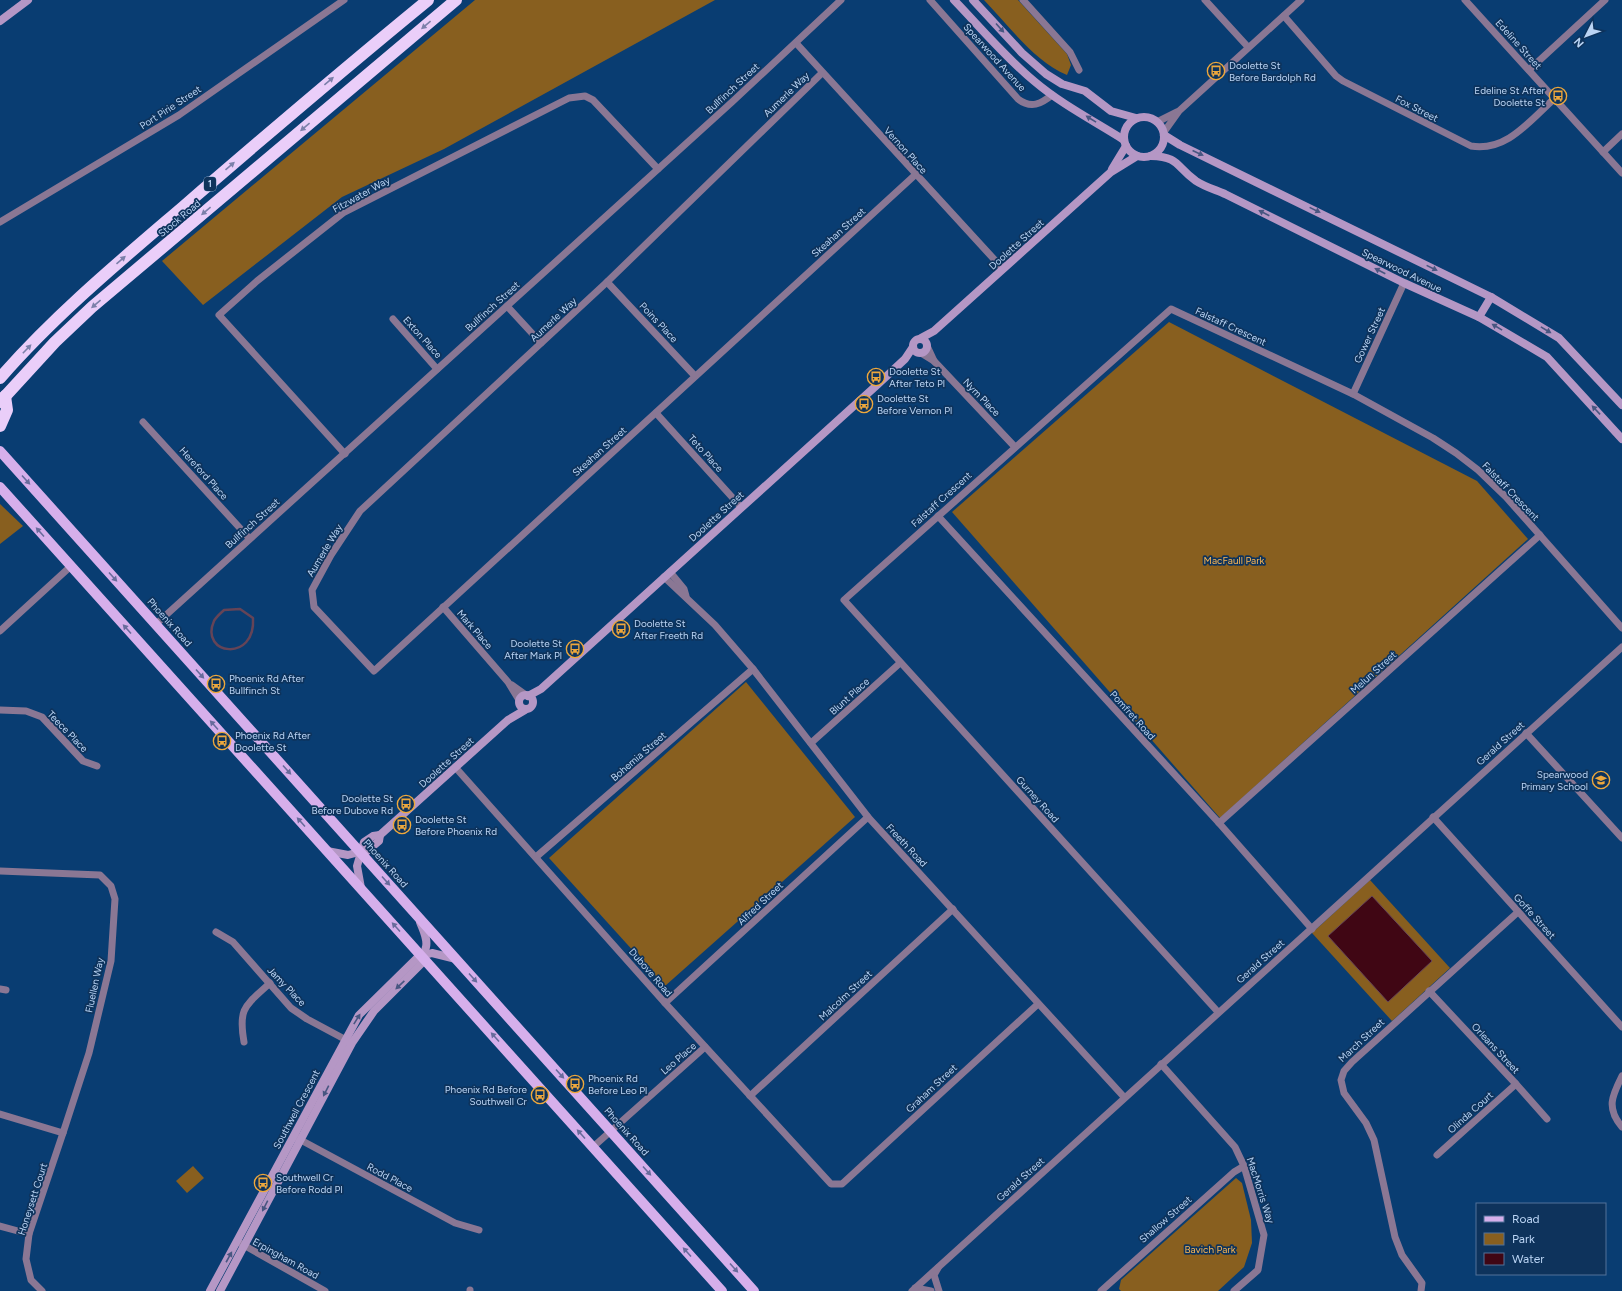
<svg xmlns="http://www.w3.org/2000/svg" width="1622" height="1291" viewBox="0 0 1622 1291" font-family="Figtree,sans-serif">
	<rect width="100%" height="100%" fill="#093d72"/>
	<g fill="#885f1f">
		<path d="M475 0H715L444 149 342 197 203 305 162 261Z"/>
		<path d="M984 0H1018L1067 54 1071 65 1067 75C1034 61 1009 26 984 0Z"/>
		<path d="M1169 322 1477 481 1528 539 1220 818 952 512Z"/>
		<path d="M0 504 23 526 0 544Z"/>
		<path d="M746 682 855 817 665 986 549 858Z"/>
		<path d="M1370 880 1450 968 1392 1021 1312 933Z"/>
		<path d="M193 1166 204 1178 187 1193 176 1181Z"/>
		<path d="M1236 1178 1242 1183 1251 1220 1252 1243 1244 1267 1218 1291H1121L1119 1289 1121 1280Z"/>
	</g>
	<path fill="#400614" stroke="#654457" d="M1372 896 1432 961 1388 1002 1328 936Z"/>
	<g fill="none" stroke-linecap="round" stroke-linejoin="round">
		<path stroke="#654457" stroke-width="2.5" d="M240 609 253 618C256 663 199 655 214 621 216 617 221 613 224 610Z"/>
		<g stroke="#8a7794" stroke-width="7">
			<path d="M930 0 1018 99C1031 109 1041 104 1052 95"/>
			<path d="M1023 0 1070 52 1079 70"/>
			<path d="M1205 0 1248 47"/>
			<path d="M1465 0 1622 173"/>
			<path d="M1284 16 1336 76 1343 81 1471 146C1507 152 1530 120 1554 99"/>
			<path d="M796 43 1003 269"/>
			<path d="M1529 70 1605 0"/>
			<path d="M822 73 607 282 360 511 331 555 312 590 314 607 374 671 915 175"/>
			<path d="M1157 122 1177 112"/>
			<path d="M1164 132 1179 111 1301 0"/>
			<path d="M1603 152 1622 134"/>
			<path d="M0 222 179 115 344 0"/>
			<path d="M607 282 695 376"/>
			<path d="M507 306 541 343"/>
			<path d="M393 319 437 369"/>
			<path d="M928 348 934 361"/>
			<path d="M921 353 934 361 1015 447"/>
			<path d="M1353 394 1404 283"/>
			<path d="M656 413 741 507"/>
			<path d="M143 422 249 538"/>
			<path d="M345 454 219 315 257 281 343 213 569 98 585 96 593 100 658 169"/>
			<path d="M938 516 1219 823 1312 929"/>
			<path d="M670 572 684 589 686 596"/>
			<path d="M664 577 715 625 753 669 868 817 1124 1097"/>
			<path d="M443 607 508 682 519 700"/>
			<path d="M155 625 732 102 841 0"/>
			<path d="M0 631 71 566"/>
			<path d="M512 685 526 695"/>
			<path d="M0 710 26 711 42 717 83 761 97 766"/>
			<path d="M1526 733 1622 838"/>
			<path d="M811 743 900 663"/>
			<path d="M455 767 665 1003 831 1184H842L1038 1004"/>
			<path d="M1433 817 1622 1027"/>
			<path d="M1219 823 1540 535"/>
			<path d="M536 857 753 669"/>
			<path d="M0 871 100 875 111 886 115 899 111 961 89 1053 63 1133 0 1114"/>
			<path d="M216 932 233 942 291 1008 307 1019 350 1042"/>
			<path d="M0 989 6 990"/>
			<path d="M1429 991 1516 1084 1547 1119"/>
			<path d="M665 1003 868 817"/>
			<path d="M1218 1012 844 600 1171 309 1353 394 1433 438 1456 453 1478 470 1506 497 1622 628"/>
			<path d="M244 1042C238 1008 245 1006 270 983"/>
			<path d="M1161 1064 1235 1147 1244 1166 1264 1235 1258 1270 1234 1291"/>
			<path d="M1622 1076C1612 1096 1606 1108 1622 1127"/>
			<path d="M750 1096 953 909"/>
			<path d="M297 1138 455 1223 479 1230"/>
			<path d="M593 1147 705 1047"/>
			<path d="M1437 1155 1516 1084"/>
			<path d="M0 1226 29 1234"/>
			<path d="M240 1243 325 1291"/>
			<path d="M938 1268 934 1275 939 1291"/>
			<path d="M915 1288 931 1291"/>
			<path d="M42 1291 31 1280 26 1259 29 1234 63 1133"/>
			<path d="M470 1291V1290"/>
			<path d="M912 1291 1622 647"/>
			<path d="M1101 1291 1234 1172 1244 1166"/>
			<path d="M1421 1291 1422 1283 1402 1255 1395 1237 1374 1140 1366 1123 1344 1093 1341 1080 1344 1071 1352 1062 1518 912"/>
		</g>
		<g stroke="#b597c5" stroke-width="8">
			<path d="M954 0C980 27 1005 57 1034 81 1061 104 1094 121 1124 140"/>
			<path d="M973 0 1022 53 1046 74 1062 84 1085 91 1111 111 1136 118"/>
			<path d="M0 21 28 0"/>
			<circle cx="1144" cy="137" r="20"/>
			<path d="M1164 135 1180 145 1491 297 1559 338 1622 405"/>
			<path d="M1151 156C1180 157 1175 166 1196 181 1205 187 1216 190 1225 194L1404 283 1479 317 1547 357 1622 439"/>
			<path d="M1112 169 1126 146"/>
			<path d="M1479 317 1491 297"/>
			<path d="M921 338 934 331 1111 172 1137 156"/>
			<circle cx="920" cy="346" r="7"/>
			<circle cx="526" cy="702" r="7"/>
			<path d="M528 696 541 689 877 385 905 359 913 347"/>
			<path d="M327 851 348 855 359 852H366L379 841 380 835"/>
			<path d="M361 888 357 866 364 842 373 836 380 835 508 720 525 710"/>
			<path d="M210 1291 359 1015 418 957 432 953 456 959"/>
			<path d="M220 1291 352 1043 374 1011 422 963C422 957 425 953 426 947 428 939 423 930 420 922"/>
		</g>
		<g stroke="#d6afeb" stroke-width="10">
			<path d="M0 451 754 1291"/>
			<path d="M0 487 722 1291"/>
		</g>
		<g stroke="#eacef9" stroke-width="12">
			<path d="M0 378C55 315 120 261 183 207 264 137 345 68 428 0"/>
			<path d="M0 402 55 342 92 307 456 0"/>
			<path d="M0 426 7 410 5 396"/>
		</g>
	</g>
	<defs><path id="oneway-solid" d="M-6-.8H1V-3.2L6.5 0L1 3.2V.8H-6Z"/></defs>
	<g fill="#7c80aa">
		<use href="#oneway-solid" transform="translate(426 25) rotate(140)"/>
		<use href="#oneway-solid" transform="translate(329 81) rotate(-40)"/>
		<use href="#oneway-solid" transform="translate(305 127) rotate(140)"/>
		<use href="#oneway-solid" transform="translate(230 166) rotate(-41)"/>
		<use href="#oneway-solid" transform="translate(206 211) rotate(140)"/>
		<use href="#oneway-solid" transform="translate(121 260) rotate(-41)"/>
		<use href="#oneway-solid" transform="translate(96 304) rotate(140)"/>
		<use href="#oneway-solid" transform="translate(27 349) rotate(-46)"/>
	</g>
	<g fill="#485681">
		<use href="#oneway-solid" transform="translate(1000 28) rotate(48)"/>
		<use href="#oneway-solid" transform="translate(1091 119) rotate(-148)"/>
		<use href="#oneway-solid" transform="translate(1198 153) rotate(25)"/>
		<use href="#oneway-solid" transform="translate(1315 210) rotate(26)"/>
		<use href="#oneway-solid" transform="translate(1264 213) rotate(-153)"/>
		<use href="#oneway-solid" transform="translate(1432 268) rotate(26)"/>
		<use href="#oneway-solid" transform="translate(1380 271) rotate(-153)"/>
		<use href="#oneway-solid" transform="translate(1497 327) rotate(-149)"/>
		<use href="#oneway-solid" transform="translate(1546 330) rotate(31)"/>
		<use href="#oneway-solid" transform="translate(1596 410) rotate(-133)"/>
		<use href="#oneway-solid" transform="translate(400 985) rotate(137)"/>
		<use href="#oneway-solid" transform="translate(357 1019) rotate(-58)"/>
		<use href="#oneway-solid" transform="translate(326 1091) rotate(117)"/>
		<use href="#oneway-solid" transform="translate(265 1206) rotate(117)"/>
		<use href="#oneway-solid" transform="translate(229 1257) rotate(-61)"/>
	</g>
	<g fill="#686b9c">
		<use href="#oneway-solid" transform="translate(26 480) rotate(48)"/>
		<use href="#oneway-solid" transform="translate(40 532) rotate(-132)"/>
		<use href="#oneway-solid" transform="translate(113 577) rotate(48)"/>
		<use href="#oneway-solid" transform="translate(127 629) rotate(-132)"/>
		<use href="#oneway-solid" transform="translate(200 674) rotate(48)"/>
		<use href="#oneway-solid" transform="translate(214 725) rotate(-132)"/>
		<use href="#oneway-solid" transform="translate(287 770) rotate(48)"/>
		<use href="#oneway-solid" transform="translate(301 822) rotate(-132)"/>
		<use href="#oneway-solid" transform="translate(386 881) rotate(48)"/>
		<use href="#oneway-solid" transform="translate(396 927) rotate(-132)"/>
		<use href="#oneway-solid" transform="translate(473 978) rotate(48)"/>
		<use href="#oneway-solid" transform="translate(495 1037) rotate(-132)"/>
		<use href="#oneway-solid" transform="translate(560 1074) rotate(48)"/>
		<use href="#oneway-solid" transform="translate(581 1134) rotate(-132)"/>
		<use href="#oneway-solid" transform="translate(647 1171) rotate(48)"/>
		<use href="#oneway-solid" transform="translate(687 1252) rotate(-132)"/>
		<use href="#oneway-solid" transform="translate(734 1268) rotate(48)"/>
	</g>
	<defs>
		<symbol id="bus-ring" viewBox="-11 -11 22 22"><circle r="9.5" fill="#0e335c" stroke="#eea83c" stroke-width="1.5"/><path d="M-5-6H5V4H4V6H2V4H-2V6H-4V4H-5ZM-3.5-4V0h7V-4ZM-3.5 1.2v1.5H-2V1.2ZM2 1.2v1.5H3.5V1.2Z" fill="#eea83c"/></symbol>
		<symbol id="school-ring" viewBox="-11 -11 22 22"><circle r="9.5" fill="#0e335c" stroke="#eea83c" stroke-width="1.5"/><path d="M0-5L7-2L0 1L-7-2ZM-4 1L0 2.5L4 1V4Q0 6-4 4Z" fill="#eea83c"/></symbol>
	</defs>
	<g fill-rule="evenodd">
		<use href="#bus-ring" x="1206" y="61" width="20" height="20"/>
		<use href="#bus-ring" x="1548" y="86" width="20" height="20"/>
		<use href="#bus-ring" x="866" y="367" width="20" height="20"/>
		<use href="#bus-ring" x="854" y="394" width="20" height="20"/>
		<use href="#bus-ring" x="611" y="619" width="20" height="20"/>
		<use href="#bus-ring" x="565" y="639" width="20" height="20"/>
		<use href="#bus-ring" x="206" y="674" width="20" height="20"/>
		<use href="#bus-ring" x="212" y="731" width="20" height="20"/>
		<use href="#school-ring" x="1591" y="770" width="20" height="20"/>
		<use href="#bus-ring" x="396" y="794" width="20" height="20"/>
		<use href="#bus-ring" x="392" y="815" width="20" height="20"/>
		<use href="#bus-ring" x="565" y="1074" width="20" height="20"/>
		<use href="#bus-ring" x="530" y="1085" width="20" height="20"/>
		<use href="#bus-ring" x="253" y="1173" width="20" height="20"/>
	</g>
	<g text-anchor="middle" stroke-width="3.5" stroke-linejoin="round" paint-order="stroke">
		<rect fill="#0e335c" stroke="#86a4c6" stroke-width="1" x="204" y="177" width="12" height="14" rx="3"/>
		<g font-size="9" font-weight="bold" fill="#bad4f4">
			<text x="210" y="187">1</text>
		</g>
		<g font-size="10" fill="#bad4f4" stroke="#0e335c">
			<text transform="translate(1519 44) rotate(48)" y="4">Edeline Street</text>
			<text transform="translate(995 57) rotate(48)" y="4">Spearwood Avenue</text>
			<text transform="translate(732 88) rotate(-43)" y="4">Bullfinch Street</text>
			<text transform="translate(786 94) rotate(-44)" y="4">Aumerle Way</text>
			<text transform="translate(170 107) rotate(-33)" y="4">Port Pirie Street</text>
			<text transform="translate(1417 108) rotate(27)" y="4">Fox Street</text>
			<text transform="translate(906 150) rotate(48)" y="4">Vernon Place</text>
			<text transform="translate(361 194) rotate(-29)" y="4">Fitzwater Way</text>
			<text transform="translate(179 218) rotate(-40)" y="4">Stock Road</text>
			<text transform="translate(838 232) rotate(-42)" y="4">Skeahan Street</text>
			<text transform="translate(1016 244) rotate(-42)" y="4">Doolette Street</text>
			<text transform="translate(1402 270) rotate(26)" y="4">Spearwood Avenue</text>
			<text transform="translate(492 306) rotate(-42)" y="4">Bullfinch Street</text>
			<text transform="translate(553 319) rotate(-43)" y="4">Aumerle Way</text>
			<text transform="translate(659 322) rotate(47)" y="4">Poins Place</text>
			<text transform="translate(1231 326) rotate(25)" y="4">Falstaff Crescent</text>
			<text transform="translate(1369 335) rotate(-65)" y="4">Gower Street</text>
			<text transform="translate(423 337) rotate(48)" y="4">Exton Place</text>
			<text transform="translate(982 397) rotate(46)" y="4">Nym Place</text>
			<text transform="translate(599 451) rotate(-42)" y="4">Skeahan Street</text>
			<text transform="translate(706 453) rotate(48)" y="4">Teto Place</text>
			<text transform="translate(204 473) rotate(48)" y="4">Hereford Place</text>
			<text transform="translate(1511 491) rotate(46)" y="4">Falstaff Crescent</text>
			<text transform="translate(941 499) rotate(-42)" y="4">Falstaff Crescent</text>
			<text transform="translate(716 516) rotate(-42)" y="4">Doolette Street</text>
			<text transform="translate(252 523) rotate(-42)" y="4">Bullfinch Street</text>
			<text transform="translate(324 550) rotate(-59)" y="4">Aumerle Way</text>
			<text transform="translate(170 622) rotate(48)" y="4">Phoenix Road</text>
			<text transform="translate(475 629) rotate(49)" y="4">Mark Place</text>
			<text transform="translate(1373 672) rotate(-42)" y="4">Melun Street</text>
			<text transform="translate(849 696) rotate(-42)" y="4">Blunt Place</text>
			<text transform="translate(1133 715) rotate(48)" y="4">Pomfret Road</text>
			<text transform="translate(68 731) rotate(46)" y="4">Teece Place</text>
			<text transform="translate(1500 743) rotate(-42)" y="4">Gerald Street</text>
			<text transform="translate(638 756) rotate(-41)" y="4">Bohemia Street</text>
			<text transform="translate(446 762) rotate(-42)" y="4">Doolette Street</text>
			<text transform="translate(1038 799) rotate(48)" y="4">Gurney Road</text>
			<text transform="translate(907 845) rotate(47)" y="4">Freeth Road</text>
			<text transform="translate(386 863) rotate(48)" y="4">Phoenix Road</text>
			<text transform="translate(760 903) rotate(-43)" y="4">Alfred Street</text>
			<text transform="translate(1535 916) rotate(48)" y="4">Goffe Street</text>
			<text transform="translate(1260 961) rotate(-42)" y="4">Gerald Street</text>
			<text transform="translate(651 972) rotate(49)" y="4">Dubove Road</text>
			<text transform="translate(94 985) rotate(-78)" y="4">Fluellen Way</text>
			<text transform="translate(287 986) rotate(46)" y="4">Jamy Place</text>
			<text transform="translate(845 995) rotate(-43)" y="4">Malcolm Street</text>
			<text transform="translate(1361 1040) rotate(-43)" y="4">March Street</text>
			<text transform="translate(1496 1048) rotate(47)" y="4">Orleans Street</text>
			<text transform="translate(678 1058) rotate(-41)" y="4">Leo Place</text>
			<text transform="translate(931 1088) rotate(-43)" y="4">Graham Street</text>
			<text transform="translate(296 1109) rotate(-62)" y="4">Southwell Crescent</text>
			<text transform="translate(1470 1112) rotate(-42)" y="4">Olinda Court</text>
			<text transform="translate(627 1131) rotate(48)" y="4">Phoenix Road</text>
			<text transform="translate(390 1177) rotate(28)" y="4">Rodd Place</text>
			<text transform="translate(1020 1179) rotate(-42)" y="4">Gerald Street</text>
			<text transform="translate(1261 1190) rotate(72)" y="4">MacMorris Way</text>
			<text transform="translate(32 1199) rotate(-72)" y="4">Honeysett Court</text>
			<text transform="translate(1165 1219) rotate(-41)" y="4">Shallow Street</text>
			<text transform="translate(286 1258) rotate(29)" y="4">Erpingham Road</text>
		</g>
		<g font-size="10" fill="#bad4f4" stroke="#0e335c" text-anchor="start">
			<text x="1229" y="69">Doolette St<tspan x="1229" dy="12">Before Bardolph Rd</tspan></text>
			<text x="1545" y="94" text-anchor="end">Edeline St After<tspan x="1545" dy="12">Doolette St</tspan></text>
			<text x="889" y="375">Doolette St<tspan x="889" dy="12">After Teto Pl</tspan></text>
			<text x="877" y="402">Doolette St<tspan x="877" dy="12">Before Vernon Pl</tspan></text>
			<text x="634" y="627">Doolette St<tspan x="634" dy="12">After Freeth Rd</tspan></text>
			<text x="562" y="647" text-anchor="end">Doolette St<tspan x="562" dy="12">After Mark Pl</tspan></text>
			<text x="229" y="682">Phoenix Rd After<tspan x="229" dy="12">Bullfinch St</tspan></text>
			<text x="235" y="739">Phoenix Rd After<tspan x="235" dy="12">Doolette St</tspan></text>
			<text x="1588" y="778" text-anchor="end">Spearwood<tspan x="1588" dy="12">Primary School</tspan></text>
			<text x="393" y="802" text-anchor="end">Doolette St<tspan x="393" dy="12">Before Dubove Rd</tspan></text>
			<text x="415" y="823">Doolette St<tspan x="415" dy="12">Before Phoenix Rd</tspan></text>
			<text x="588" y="1082">Phoenix Rd<tspan x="588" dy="12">Before Leo Pl</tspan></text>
			<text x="527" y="1093" text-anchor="end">Phoenix Rd Before<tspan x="527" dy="12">Southwell Cr</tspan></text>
			<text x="276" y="1181">Southwell Cr<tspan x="276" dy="12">Before Rodd Pl</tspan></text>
		</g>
		<g font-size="10" fill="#fcb754" stroke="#0e335c">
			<text x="1234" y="564">MacFaull Park</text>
			<text x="1210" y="1253">Bavich Park</text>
		</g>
	</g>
	<rect x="1476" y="1203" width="130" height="72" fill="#0e335c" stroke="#537399"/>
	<rect x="1484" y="1216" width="20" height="6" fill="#d6afeb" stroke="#537399"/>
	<text x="1512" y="1223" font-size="12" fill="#bad4f4">Road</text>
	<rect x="1484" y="1233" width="20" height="12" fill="#885f1f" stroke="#537399"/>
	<text x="1512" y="1243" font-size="12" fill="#bad4f4">Park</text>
	<rect x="1484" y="1253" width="20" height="12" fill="#400614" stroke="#537399"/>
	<text x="1512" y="1263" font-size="12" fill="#bad4f4">Water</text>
	<g transform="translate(1586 36) rotate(228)" stroke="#0e335c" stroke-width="3" paint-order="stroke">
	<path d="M0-3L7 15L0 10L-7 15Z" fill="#bad4f4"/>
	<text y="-6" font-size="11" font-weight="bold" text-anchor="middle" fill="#bad4f4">N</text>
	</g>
</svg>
